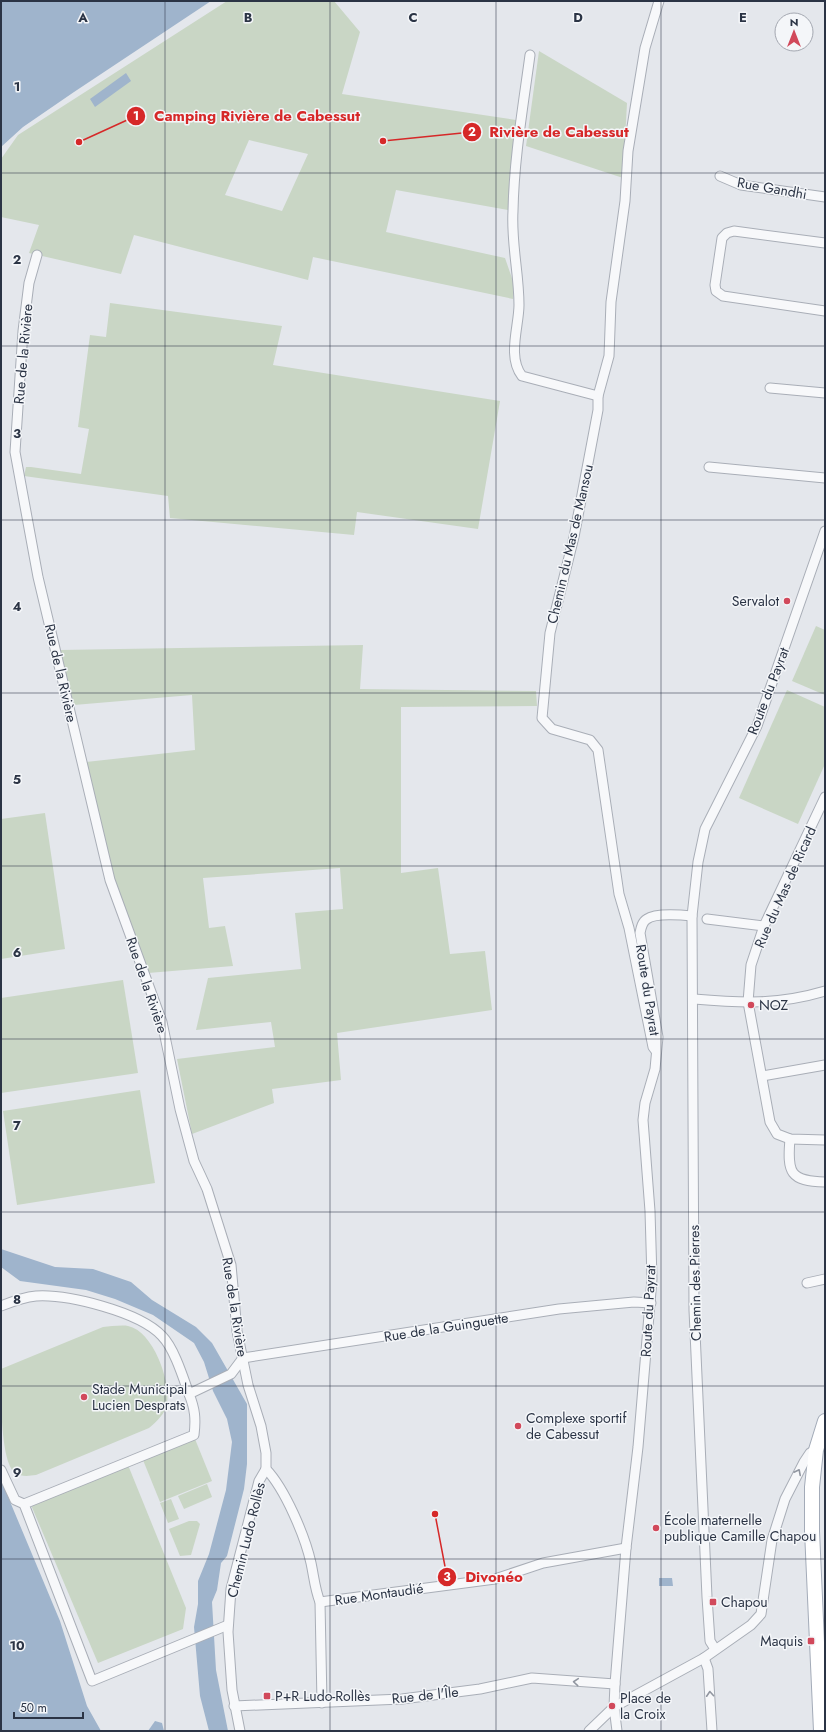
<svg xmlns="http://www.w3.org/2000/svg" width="826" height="1732" viewBox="0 0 826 1732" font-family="Jost,sans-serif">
	<rect width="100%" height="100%" fill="#e4e7ec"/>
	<g fill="#c9d6c5" fill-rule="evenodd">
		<path d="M227 1H334L360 32 342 94 516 120 508 210 396 190 386 232 505 258 514 284 513 299 313 257 308 280 134 235 121 274 29 253 39 225 1 217V159L18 135ZM249 140 308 154 282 211 225 195Z"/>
		<path d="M539 51 627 103 623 178 526 146Z"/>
		<path d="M110 303 282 326 273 365 500 401 478 529 357 512 354 535 170 518 168 496 24 476 26 467H31L81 474 89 429 78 427 90 335 106 337Z"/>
		<path d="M816 626 825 630V695L792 681Z"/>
		<path d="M363 645 360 689 536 691 537 706 401 707V873L438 868 450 954 485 951 492 1010 337 1033 341 1080 272 1089 274 1103 192 1134 177 1059 275 1047 271 1022 196 1030 208 978 301 969 295 913 343 909 340 868 203 878 209 928 225 926 233 966 148 973 112 871 86 762 195 750 192 695 74 705 60 650Z"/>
		<path d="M787 690 825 707V764L798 824 739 798Z"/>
		<path d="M45 813 65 949 1 959V819Z"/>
		<path d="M123 980 138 1073 1 1093V998Z"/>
		<path d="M140 1090 155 1183 17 1205 3 1111Z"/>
		<path d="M112 1326C117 1326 123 1325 128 1326 153 1331 171 1381 167 1404 165 1414 156 1422 149 1428L36 1475C29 1476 21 1477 15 1473 0 1461 1 1392 1 1369L103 1327Z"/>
		<path d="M195 1439 212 1481 160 1502 143 1460Z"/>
		<path d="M128 1465 186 1608 183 1629 98 1663 31 1505Z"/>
		<path d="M207 1484 212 1497 184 1509 178 1496Z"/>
		<path d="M171 1499 179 1519 168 1523 160 1503Z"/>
		<path d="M189 1521H197L200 1524 191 1555 180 1556 169 1529Z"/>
	</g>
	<g fill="#9fb4cc">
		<path d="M1 1H211L74 92 23 127 1 147Z"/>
		<path d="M126 73 131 81 95 107 90 99Z"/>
		<path d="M1 1249 55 1267 93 1269 131 1282 152 1300 196 1327 212 1343 247 1404V1464L244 1489 227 1556 221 1563 217 1590 212 1602 216 1670 228 1731H209L200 1696 194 1627 198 1604V1581L209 1554 226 1490 232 1442 227 1419 213 1391 204 1362 194 1343 153 1315 115 1299 86 1290 20 1281 1 1267Z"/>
		<path d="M1 1480 60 1621 87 1706 101 1731H1Z"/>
		<path d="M659 1578H672L673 1586H659Z"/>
		<path d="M155 1721 162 1723 164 1731H148Z"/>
	</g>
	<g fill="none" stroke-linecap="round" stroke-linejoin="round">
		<defs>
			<g id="minor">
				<path d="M530 55C523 107 514 159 513 211 511 243 519 273 519 305 519 326 507 357 522 376L598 396"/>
				<path d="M720 176 741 185 825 197"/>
				<path d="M825 243 734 231 727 233 722 238 715 285 716 291 723 296 825 311"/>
				<path d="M37 255 29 283 23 331 15 452 38 577 110 880 162 1022 180 1109 194 1161 207 1189 231 1265 237 1331 248 1385 261 1426 266 1453V1469C285 1489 305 1536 311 1563 314 1577 315 1590 320 1602L322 1703"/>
				<path d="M770 388 825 393"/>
				<path d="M709 467 825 478"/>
				<path d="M825 797 764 926 751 965 748 1002 770 1122 777 1134 790 1139 825 1140"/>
				<path d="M707 919 764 926"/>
				<path d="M694 999C742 1003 778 1005 825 991"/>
				<path d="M656 1051 653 1047 629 928 619 894 598 750 590 740 552 729 542 718 550 633 574 537 598 410V396L609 356 611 302 625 201 628 151 645 48 659 1"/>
				<path d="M762 1076 825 1065"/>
				<path d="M790 1139C787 1173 790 1181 825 1182"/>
				<path d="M807 1283 825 1279"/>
				<path d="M1 1306C11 1302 25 1297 36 1296 68 1294 140 1312 162 1336 174 1348 183 1377 189 1394"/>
				<path d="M243 1358 559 1309 634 1302 651 1303"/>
				<path d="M1 1470 15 1500 24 1504"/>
				<path d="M320 1602 495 1579 543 1563 626 1548"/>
				<path d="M228 1625 92 1681 24 1504 194 1435C196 1419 195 1409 189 1394L231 1374 243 1358"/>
				<path d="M715 1649 710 1641 707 1597 694 1310 692 916 698 862 705 829 757 726 825 531"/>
				<path d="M704 1658 708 1669 712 1731"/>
				<path d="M234 1706 402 1699 480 1689 532 1678 615 1684"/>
				<path d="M240 1731 232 1690 228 1632 231 1589 259 1481 266 1469"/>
				<path d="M589 1731 614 1707 704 1658 751 1625 761 1614 772 1540 785 1499 804 1462 810 1453 816 1450"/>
				<path d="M617 1731 614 1707 615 1684 626 1548 638 1447 652 1279 650 1211 643 1120 645 1103 655 1069 658 1037 640 933C641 928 642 922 647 919 655 913 682 915 692 916"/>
			</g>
			<path id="primary" d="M821 1731 812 1531V1487L816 1450 825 1421"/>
		</defs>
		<use href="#minor" stroke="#a9aeb7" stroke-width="11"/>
		<use href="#primary" stroke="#a3abb8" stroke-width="16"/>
		<use href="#minor" stroke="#f7f8fa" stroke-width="9"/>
		<use href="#primary" stroke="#fff" stroke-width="14"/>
	</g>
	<defs><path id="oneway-chevron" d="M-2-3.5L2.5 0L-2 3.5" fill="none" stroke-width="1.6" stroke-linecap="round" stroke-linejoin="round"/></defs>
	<g stroke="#9196a0">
		<use href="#oneway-chevron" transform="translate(798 1472) rotate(-63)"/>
		<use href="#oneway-chevron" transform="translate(576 1682) rotate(-175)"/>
		<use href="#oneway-chevron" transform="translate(710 1694) rotate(-94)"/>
	</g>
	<path fill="none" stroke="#2b3445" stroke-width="1" stroke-opacity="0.55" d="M165 1V1731M330 1V1731M496 1V1731M661 1V1731M1 173H825M1 346H825M1 520H825M1 693H825M1 866H825M1 1039H825M1 1212H825M1 1386H825M1 1559H825"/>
	<g fill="#d1495b" stroke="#f4f6f9" stroke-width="1.5">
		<circle cx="787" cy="601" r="4"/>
		<circle cx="751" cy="1005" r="4"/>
		<circle cx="84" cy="1397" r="4"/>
		<circle cx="518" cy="1426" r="4"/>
		<circle cx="656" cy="1528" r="4"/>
		<rect x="709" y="1598" width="8" height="8" rx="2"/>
		<rect x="807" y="1637" width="8" height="8" rx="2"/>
		<rect x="263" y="1692" width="8" height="8" rx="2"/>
		<circle cx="612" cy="1706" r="4"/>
	</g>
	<g text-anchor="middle" stroke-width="3" stroke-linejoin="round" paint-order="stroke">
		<g font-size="14" fill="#2b3445" stroke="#f4f6f9">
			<text transform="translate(772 188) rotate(10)" y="5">Rue Gandhi</text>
			<text transform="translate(23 354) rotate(-85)" y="5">Rue de la Rivière</text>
			<text transform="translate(570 544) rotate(-77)" y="5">Chemin du Mas de Mansou</text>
			<text transform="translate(61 673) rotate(77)" y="5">Rue de la Rivière</text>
			<text transform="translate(768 691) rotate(-69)" y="5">Route du Payrat</text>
			<text transform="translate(785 887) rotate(-66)" y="5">Rue du Mas de Ricard</text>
			<text transform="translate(147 985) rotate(71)" y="5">Rue de la Rivière</text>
			<text transform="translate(648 990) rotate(81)" y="5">Route du Payrat</text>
			<text transform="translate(695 1283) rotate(-91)" y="5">Chemin des Pierres</text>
			<text transform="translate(235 1307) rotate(81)" y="5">Rue de la Rivière</text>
			<text transform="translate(648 1311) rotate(-87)" y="5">Route du Payrat</text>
			<text transform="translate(446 1327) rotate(-9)" y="5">Rue de la Guinguette</text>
			<text transform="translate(246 1540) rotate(-76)" y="5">Chemin Ludo Rollès</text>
			<text transform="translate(379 1594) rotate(-8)" y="5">Rue Montaudié</text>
			<text transform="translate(425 1695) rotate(-6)" y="5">Rue de l'Île</text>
		</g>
		<g font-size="14" fill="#2b3445" stroke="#f4f6f9" text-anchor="start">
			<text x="779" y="606" text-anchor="end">Servalot</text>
			<text x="759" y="1010">NOZ</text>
			<text x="92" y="1394">Stade Municipal<tspan x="92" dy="16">Lucien Desprats</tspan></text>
			<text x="526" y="1423">Complexe sportif<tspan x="526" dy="16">de Cabessut</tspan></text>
			<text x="664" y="1525">École maternelle<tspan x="664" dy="16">publique Camille Chapou</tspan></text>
			<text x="721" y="1607">Chapou</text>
			<text x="803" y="1646" text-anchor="end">Maquis</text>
			<text x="275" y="1701">P+R Ludo-Rollès</text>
			<text x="620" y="1703">Place de<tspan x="620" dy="16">la Croix</tspan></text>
		</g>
	</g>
	<g font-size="13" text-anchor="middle" font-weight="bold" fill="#2b3445" stroke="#f4f6f9" stroke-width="3" stroke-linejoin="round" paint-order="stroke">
		<text x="83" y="22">A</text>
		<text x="248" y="22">B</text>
		<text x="413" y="22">C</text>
		<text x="578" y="22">D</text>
		<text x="743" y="22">E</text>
		<text x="17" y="91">1</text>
		<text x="17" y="264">2</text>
		<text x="17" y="438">3</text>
		<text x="17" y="611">4</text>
		<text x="17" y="784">5</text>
		<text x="17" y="957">6</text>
		<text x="17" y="1130">7</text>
		<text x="17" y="1304">8</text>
		<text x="17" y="1477">9</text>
		<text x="17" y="1650">10</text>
	</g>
	<path fill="none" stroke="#d62828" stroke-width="1.5" d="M79 142L136 116M383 141L472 132M435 1514L447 1577"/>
	<g fill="#d62828" stroke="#f4f6f9" stroke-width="1.5">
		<circle cx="79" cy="142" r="4"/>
		<circle cx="383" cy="141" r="4"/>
		<circle cx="435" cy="1514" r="4"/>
		<circle cx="136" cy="116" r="10"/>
		<circle cx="472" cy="132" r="10"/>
		<circle cx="447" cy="1577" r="10"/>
	</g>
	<g font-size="12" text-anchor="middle" font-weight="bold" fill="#fff">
		<text x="136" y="120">1</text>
		<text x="472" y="136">2</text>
		<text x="447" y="1581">3</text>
	</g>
	<g font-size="15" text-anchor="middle" font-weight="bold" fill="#d62828" stroke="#f4f6f9" stroke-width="3" stroke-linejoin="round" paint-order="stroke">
		<text x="257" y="121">Camping Rivière de Cabessut</text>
		<text x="559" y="137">Rivière de Cabessut</text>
		<text x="494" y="1582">Divonéo</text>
	</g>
	<rect width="826" height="1732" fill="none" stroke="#2b3445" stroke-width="4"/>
	<g transform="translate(794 32)"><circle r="19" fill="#f4f6f9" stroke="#a4a8b1"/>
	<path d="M0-3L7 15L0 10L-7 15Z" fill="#d1495b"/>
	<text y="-6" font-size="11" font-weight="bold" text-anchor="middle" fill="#2b3445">N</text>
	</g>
	<path d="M14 1712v6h69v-6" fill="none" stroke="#2b3445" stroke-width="2"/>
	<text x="20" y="1712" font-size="12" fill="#2b3445" stroke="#f4f6f9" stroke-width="3" paint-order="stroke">50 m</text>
</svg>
